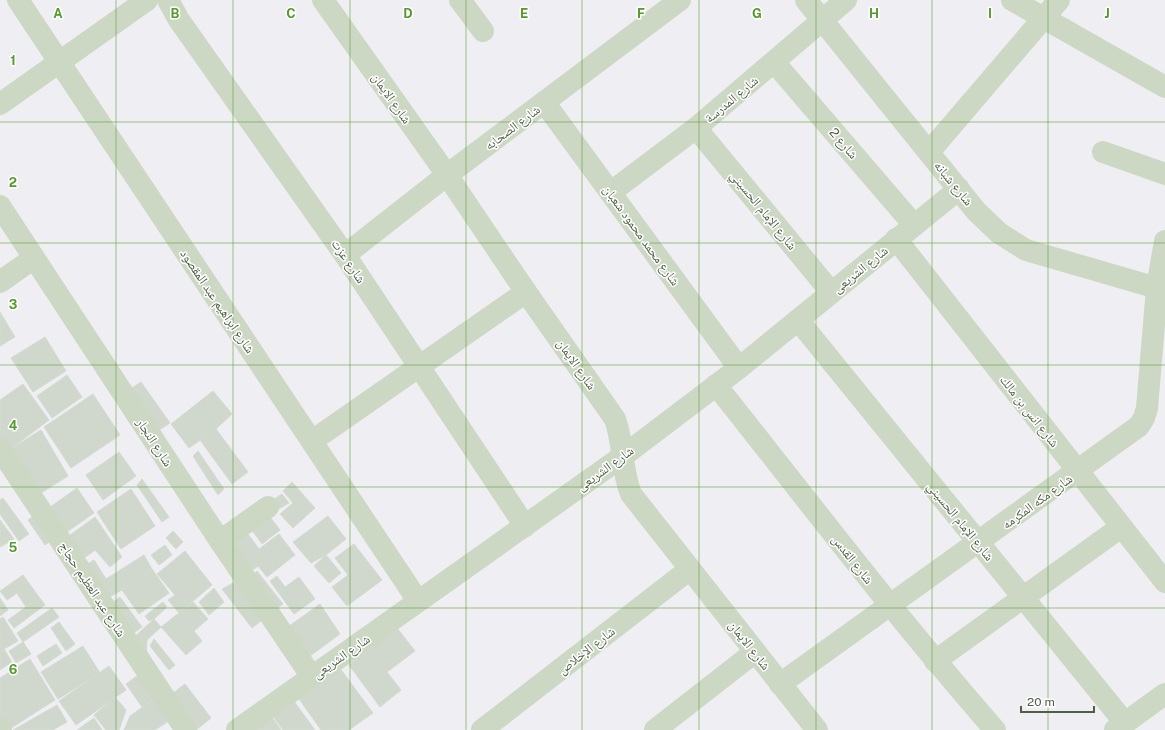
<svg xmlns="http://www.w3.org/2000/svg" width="1165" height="730" viewBox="0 0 1165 730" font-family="'Public Sans','Noto Naskh Arabic',sans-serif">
	<rect width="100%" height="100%" fill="#efeef2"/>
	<g fill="#d0d7cd" stroke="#d4dbd2">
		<path d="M0 312 15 337 0 346Z"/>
		<path d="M45 337 66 371 33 392 11 358Z"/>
		<path d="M67 375 82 397 52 418 37 396Z"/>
		<path d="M141 382 170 423 156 432 127 391Z"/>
		<path d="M23 384 49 420 9 450 0 438V400Z"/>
		<path d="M213 391 232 414 216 429 189 448 171 424Z"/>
		<path d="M93 394 120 435 71 468 44 427Z"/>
		<path d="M216 429 248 472 232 484 200 440Z"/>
		<path d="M41 430 68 476 36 496 9 450Z"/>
		<path d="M198 451 224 489 218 495 193 456Z"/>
		<path d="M119 452 136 476 103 500 86 475Z"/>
		<path d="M142 479 169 517 162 522 137 485Z"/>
		<path d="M292 482 315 508 293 528 280 514 293 503 283 491Z"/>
		<path d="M77 488 94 513 64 534 46 510Z"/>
		<path d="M131 489 155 526 121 549 97 512Z"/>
		<path d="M282 494 289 503 277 510 271 501Z"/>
		<path d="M3 498 29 534 19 541 0 514V500Z"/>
		<path d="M267 513 280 530 262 544 249 526Z"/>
		<path d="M36 514 53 539 45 545 28 520Z"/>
		<path d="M328 516 346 539 326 555 311 563 293 542Z"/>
		<path d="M95 517 122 557 110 567 95 550 80 561 66 538Z"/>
		<path d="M0 520 14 539 0 547Z"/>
		<path d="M245 530 259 549 279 534 295 555 267 577 258 566 250 572 228 544Z"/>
		<path d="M173 531 183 542 176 549 166 538Z"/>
		<path d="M354 544 382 580 347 606 332 587 348 575 335 558Z"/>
		<path d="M165 545 172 555 159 565 151 555Z"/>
		<path d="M185 551 212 585 179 613 168 600 175 595 157 574Z"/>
		<path d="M144 555 152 569 122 590 102 601 81 568 94 560 106 579Z"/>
		<path d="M326 555 341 573 329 583 314 566Z"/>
		<path d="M152 569 169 593 139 614 122 590Z"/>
		<path d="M257 571 283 604 275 610 249 578Z"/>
		<path d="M23 575 45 605 14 628 8 620 26 607 17 593 7 600 0 591Z"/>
		<path d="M277 576 285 587 299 577 315 599 294 614 270 581Z"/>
		<path d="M239 580 266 617 252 628 222 589Z"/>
		<path d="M214 588 224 602 209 615 199 602Z"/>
		<path d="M120 597 142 627 131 635 109 605Z"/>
		<path d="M0 598 8 610 0 616Z"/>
		<path d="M163 602 167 607 154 619 149 621 145 616Z"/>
		<path d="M193 602 208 619 194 631 202 641 186 655 161 627Z"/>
		<path d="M320 604 340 634 306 659 285 629Z"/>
		<path d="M52 608 59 617 23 642 17 633Z"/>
		<path d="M3 617 18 641 4 649 12 662 0 670V619Z"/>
		<path d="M154 619 161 627 147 640 146 658 130 641Z"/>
		<path d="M59 622 75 644 66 651 51 628Z"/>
		<path d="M397 628 415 651 387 672 401 690 380 707 349 665Z"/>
		<path d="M154 639 175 665 169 670 150 646Z"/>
		<path d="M23 642 31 654 16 663 9 651Z"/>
		<path d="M56 644 62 653 43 666 37 656Z"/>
		<path d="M83 646 100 673 58 699 41 672Z"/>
		<path d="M30 659 55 700 8 730 0 726V678Z"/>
		<path d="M109 666 126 690 76 725 59 701Z"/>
		<path d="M339 667 373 713 349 730H321L299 699Z"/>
		<path d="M141 673 157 697 142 707 126 684Z"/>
		<path d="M185 684 211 718 196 730 168 697Z"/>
		<path d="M115 697 126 710 119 730H106L94 715Z"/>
		<path d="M157 697 172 719 155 730H124L130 716Z"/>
		<path d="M293 700 315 730H283L272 715Z"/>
		<path d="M57 705 67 722 53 730H13Z"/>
		<path d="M267 710 281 730H240Z"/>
		<path d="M94 718 102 730H77Z"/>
	</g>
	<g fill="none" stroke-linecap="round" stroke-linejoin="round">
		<g stroke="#cdd8c4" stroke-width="22">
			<path d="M18 0 418 601"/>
			<path d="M168 0 179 20 345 255 525 526"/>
			<path d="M323 0 447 175 526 292 615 419C624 444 621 469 631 494L817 730"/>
			<path d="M460 0 483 31"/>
			<path d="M806 0 976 211 999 233 1026 250 1157 288"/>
			<path d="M1012 0 1165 87"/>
			<path d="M774 62 914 225"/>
			<path d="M544 102 739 368"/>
			<path d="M0 104 147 0"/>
			<path d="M696 128 831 292"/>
			<path d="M929 152 1059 0"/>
			<path d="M1103 152 1165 174"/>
			<path d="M611 192 696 128 846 0"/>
			<path d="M0 206 220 541 312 677"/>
			<path d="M896 239 1165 582"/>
			<path d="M345 255 447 175 680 0"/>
			<path d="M0 282 34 258"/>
			<path d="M798 320 1125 723"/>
			<path d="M716 385C808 501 898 619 995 730"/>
			<path d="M312 441 526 292"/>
			<path d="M0 449 186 730"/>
			<path d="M220 541 268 507"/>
			<path d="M935 661 1121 527"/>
			<path d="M780 684 1139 426 1144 418 1147 408 1157 288 1165 241"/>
			<path d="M0 729 1 730"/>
			<path d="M237 730 623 456 739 368 959 189"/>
			<path d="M482 730 690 569"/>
			<path d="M655 730 755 652"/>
			<path d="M1115 730 1165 694"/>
		</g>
	</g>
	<path fill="none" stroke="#559a2c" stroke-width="1" stroke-opacity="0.55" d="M116 0V730M233 0V730M350 0V730M466 0V730M582 0V730M699 0V730M816 0V730M932 0V730M1048 0V730M0 122H1165M0 243H1165M0 365H1165M0 487H1165M0 608H1165"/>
	<g text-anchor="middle" stroke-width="3" stroke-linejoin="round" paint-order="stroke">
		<g font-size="13" fill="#505e45" stroke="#fff">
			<text transform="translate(392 98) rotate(55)" y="5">شارع الايمان</text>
			<text transform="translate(731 99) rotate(-40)" y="5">شارع المدرسة</text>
			<text transform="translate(512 127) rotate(-37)" y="5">شارع الصحابه</text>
			<text transform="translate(844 143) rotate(49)" y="5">شارع 2</text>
			<text transform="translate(954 183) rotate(51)" y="5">شارع شبانه</text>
			<text transform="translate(764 210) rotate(51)" y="5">شارع الإمام الحسيني</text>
			<text transform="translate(642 235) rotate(54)" y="5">شارع محمد محمود شعبان</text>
			<text transform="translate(349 261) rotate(56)" y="5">شارع عزت</text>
			<text transform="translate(860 269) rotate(-39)" y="5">شارع الشريعى</text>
			<text transform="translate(218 301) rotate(56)" y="5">شارع ابراهيم عبد المقصود</text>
			<text transform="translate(577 364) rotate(55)" y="5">شارع الايمان</text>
			<text transform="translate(1030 411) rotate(52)" y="5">شارع انس بن مالك</text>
			<text transform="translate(155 442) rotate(57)" y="5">شارع النجار</text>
			<text transform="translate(605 468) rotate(-36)" y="5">شارع الشريعى</text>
			<text transform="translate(1037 501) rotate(-36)" y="5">شارع مكه المكرمه</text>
			<text transform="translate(961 521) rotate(51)" y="5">شارع الإمام الحسيني</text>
			<text transform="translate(853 559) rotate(52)" y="5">شارع القدس</text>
			<text transform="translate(93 589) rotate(57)" y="5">شارع عبد العظيم حجاج</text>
			<text transform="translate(750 645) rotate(52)" y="5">شارع الايمان</text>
			<text transform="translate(586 650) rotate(-38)" y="5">شارع الإخلاص</text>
			<text transform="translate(341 656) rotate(-35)" y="5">شارع الشريعى</text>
		</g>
	</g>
	<g font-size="13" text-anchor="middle" font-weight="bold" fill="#559a2c" stroke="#fff" stroke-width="3" stroke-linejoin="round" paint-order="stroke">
		<text x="58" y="18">A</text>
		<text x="175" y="18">B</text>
		<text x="291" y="18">C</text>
		<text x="408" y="18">D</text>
		<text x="524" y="18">E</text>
		<text x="641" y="18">F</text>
		<text x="757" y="18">G</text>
		<text x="874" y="18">H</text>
		<text x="990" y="18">I</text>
		<text x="1107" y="18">J</text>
		<text x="13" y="65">1</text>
		<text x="13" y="187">2</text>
		<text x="13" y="309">3</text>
		<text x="13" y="430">4</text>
		<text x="13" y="552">5</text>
		<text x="13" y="674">6</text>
	</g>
	<path d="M1021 706v6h73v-6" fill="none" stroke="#505e45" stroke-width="2"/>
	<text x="1027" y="706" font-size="12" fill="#505e45" stroke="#ffffff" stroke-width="3" paint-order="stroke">20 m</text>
</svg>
